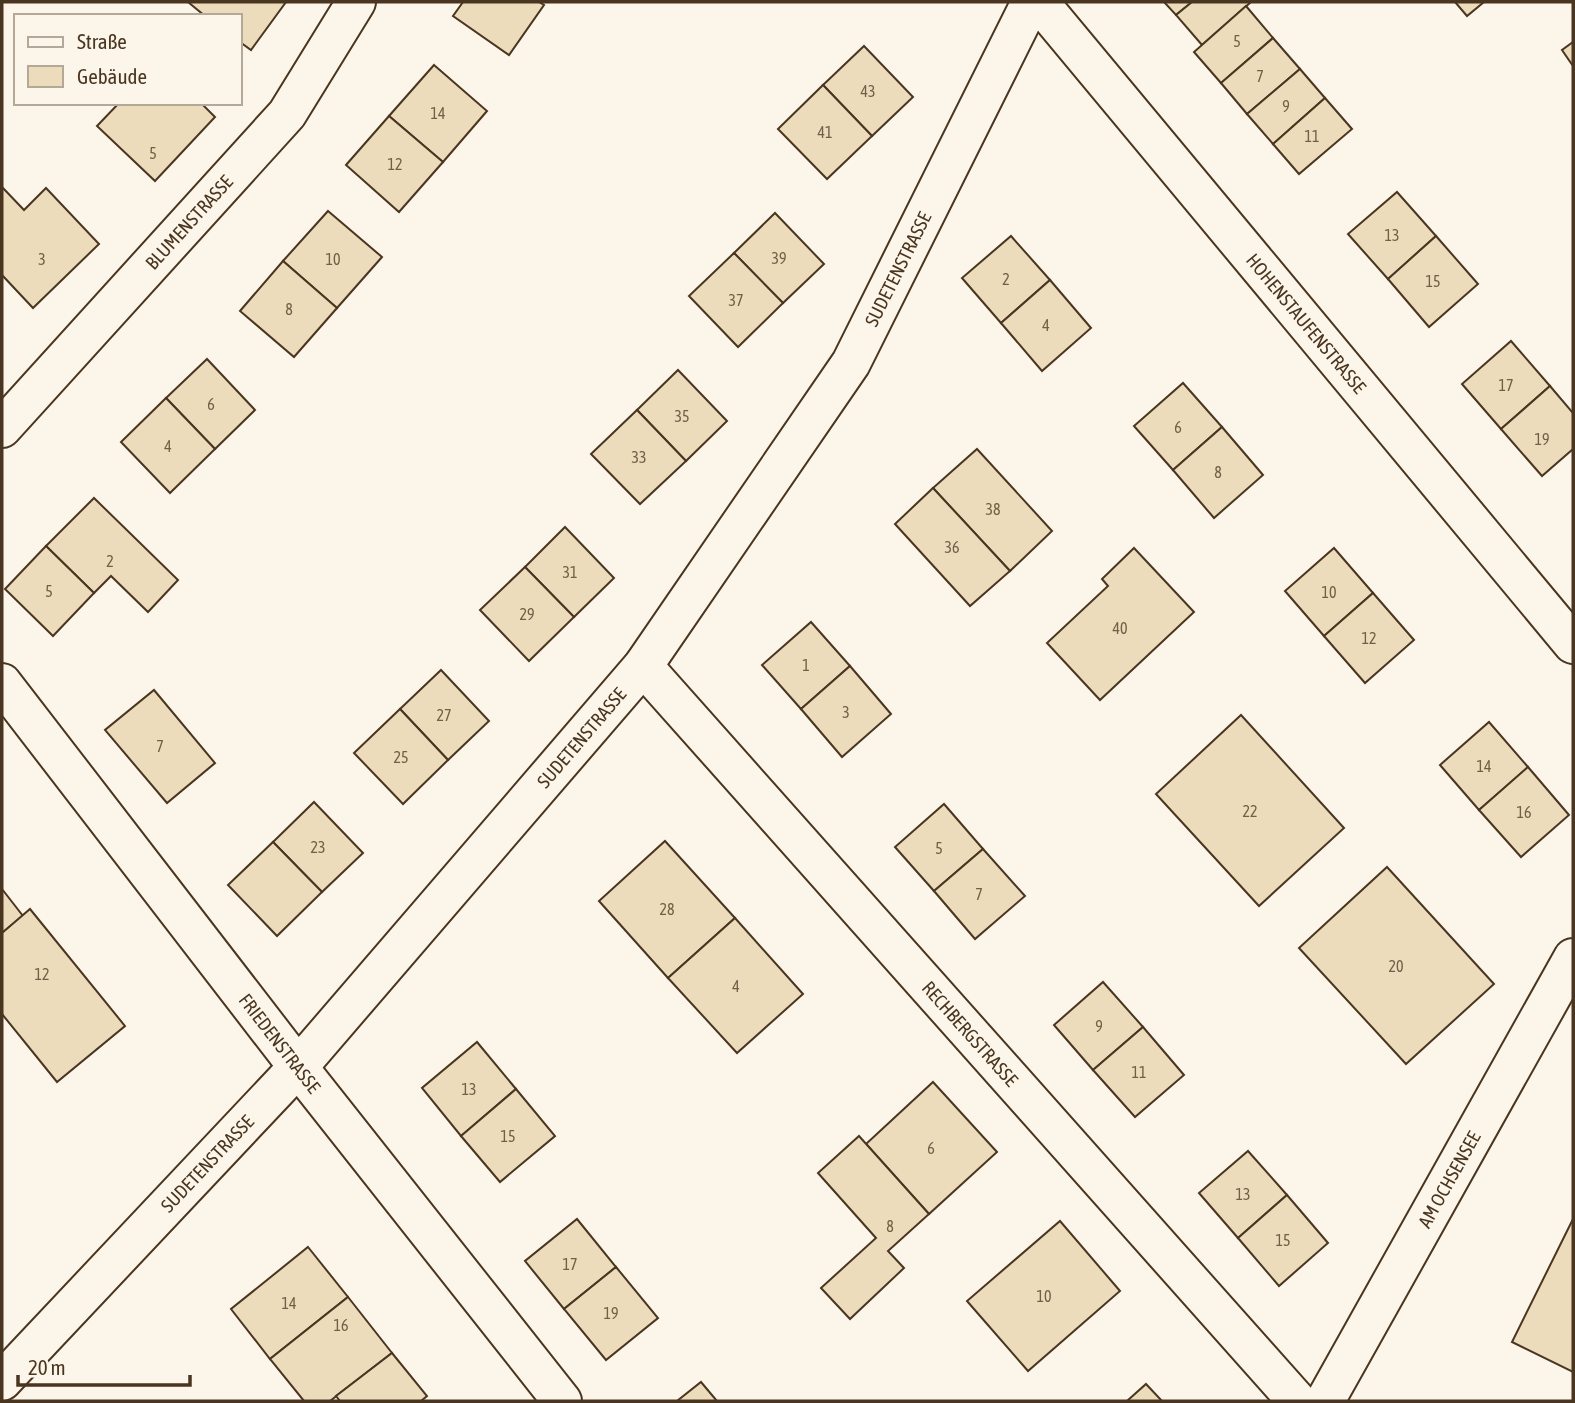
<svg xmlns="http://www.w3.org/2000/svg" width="1575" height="1403" viewBox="0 0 1575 1403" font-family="'Asap Condensed',sans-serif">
	<rect width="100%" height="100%" fill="#fbf6e9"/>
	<g fill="#ecdcbc" stroke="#4a3520" stroke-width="2">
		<path d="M188 2H286L251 50 240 42V16H205Z"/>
		<path d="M463 2H539L544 5 509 55 453 16Z"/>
		<path d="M1164 2H1192L1176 15Z"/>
		<path d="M1192 2H1251L1202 45 1176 15Z"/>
		<path d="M1455 2H1484L1467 16Z"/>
		<path d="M1246 6 1273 38 1221 83 1194 52Z"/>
		<path d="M1273 38 1300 69 1247 114 1221 83Z"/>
		<path d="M1573 42V66L1562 50Z"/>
		<path d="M864 46 913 97 872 136 823 85Z"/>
		<path d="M434 65 487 111 443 162 389 116Z"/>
		<path d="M1300 69 1325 98 1273 144 1247 114Z"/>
		<path d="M823 85 872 136 827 179 778 129Z"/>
		<path d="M1325 98 1352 129 1299 174 1273 144Z"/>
		<path d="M119 103H201L215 117 155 181 97 126Z"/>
		<path d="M389 116 443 162 399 212 346 165Z"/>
		<path d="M2 187 24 210 46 188 99 244 33 308 2 275Z"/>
		<path d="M1397 192 1436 236 1388 279 1348 234Z"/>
		<path d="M328 211 382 257 337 308 283 261Z"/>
		<path d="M775 213 824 264 783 303 734 253Z"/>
		<path d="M1011 236 1050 280 1001 323 962 278Z"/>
		<path d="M1436 236 1478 284 1429 327 1388 279Z"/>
		<path d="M734 253 783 303 738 347 689 296Z"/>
		<path d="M283 261 337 308 294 357 240 311Z"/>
		<path d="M1050 280 1091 328 1042 371 1001 323Z"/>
		<path d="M1511 341 1550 386 1501 429 1462 384Z"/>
		<path d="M207 359 255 410 215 449 166 398Z"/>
		<path d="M678 370 727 421 686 461 637 410Z"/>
		<path d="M1183 383 1222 427 1173 470 1134 426Z"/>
		<path d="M1550 386 1573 413V449L1542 476 1501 429Z"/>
		<path d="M166 398 215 449 170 493 121 442Z"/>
		<path d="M637 410 686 461 640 504 591 454Z"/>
		<path d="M1222 427 1263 475 1214 518 1173 470Z"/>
		<path d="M977 449 1052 531 1010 571 933 488Z"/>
		<path d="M933 488 1010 571 970 606 895 524Z"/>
		<path d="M94 498 178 580 148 612 111 576 94 593 46 546Z"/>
		<path d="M565 527 614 578 574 617 525 567Z"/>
		<path d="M46 546 94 593 53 636 5 589Z"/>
		<path d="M1134 548 1194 612 1100 700 1047 643 1108 586 1102 579Z"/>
		<path d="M1334 548 1373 593 1324 636 1285 591Z"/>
		<path d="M525 567 574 617 529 661 480 610Z"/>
		<path d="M1373 593 1414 640 1365 683 1324 636Z"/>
		<path d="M811 622 850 666 801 709 762 665Z"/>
		<path d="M850 666 891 714 842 757 801 709Z"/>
		<path d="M441 670 489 721 448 760 400 709Z"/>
		<path d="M154 690 215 763 167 803 105 730Z"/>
		<path d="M400 709 448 760 403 804 354 753Z"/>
		<path d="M1241 715 1344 828 1259 906 1156 794Z"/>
		<path d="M1489 722 1528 767 1479 810 1440 765Z"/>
		<path d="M1528 767 1569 815 1521 857 1479 810Z"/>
		<path d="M314 802 363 853 322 892 273 842Z"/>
		<path d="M944 804 983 849 934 891 895 847Z"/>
		<path d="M665 841 735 918 668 978 599 901Z"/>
		<path d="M273 842 322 892 277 936 228 885Z"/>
		<path d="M983 849 1025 896 975 939 934 891Z"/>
		<path d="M1387 867 1494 984 1406 1064 1299 948Z"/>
		<path d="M2 889 23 916 2 933Z"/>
		<path d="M30 909 125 1026 57 1082 2 1014V933Z"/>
		<path d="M735 918 803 994 737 1053 668 978Z"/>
		<path d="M1103 982 1143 1027 1093 1070 1054 1025Z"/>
		<path d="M1143 1027 1184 1075 1135 1117 1093 1070Z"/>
		<path d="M477 1042 516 1089 461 1136 422 1088Z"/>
		<path d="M933 1082 997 1152 929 1214 866 1144Z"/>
		<path d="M516 1089 555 1136 500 1182 461 1136Z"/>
		<path d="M859 1136 929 1214 888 1251 904 1268 850 1319 821 1288 876 1238 818 1173Z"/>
		<path d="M1248 1151 1287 1195 1238 1238 1199 1193Z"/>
		<path d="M1287 1195 1328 1243 1279 1286 1238 1238Z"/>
		<path d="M577 1219 616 1267 564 1309 525 1261Z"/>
		<path d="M1573 1219V1372L1512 1342Z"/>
		<path d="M1060 1221 1120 1291 1028 1371 967 1301Z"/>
		<path d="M308 1247 348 1297 270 1359 231 1309Z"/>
		<path d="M616 1267 658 1318 606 1360 564 1309Z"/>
		<path d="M348 1297 392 1353 330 1401H304L270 1359Z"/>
		<path d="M392 1353 427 1396 421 1401H340L336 1396Z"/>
		<path d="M701 1382 717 1401H677Z"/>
		<path d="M1146 1384 1162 1401H1127Z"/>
	</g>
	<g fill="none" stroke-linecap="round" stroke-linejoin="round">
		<defs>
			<g id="minor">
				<path id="s1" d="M1039 2 1573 644"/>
				<path id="s2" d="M2 428 287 114 356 2"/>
				<path id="s3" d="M643 666 1297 1401"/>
				<path id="s4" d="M2 683 298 1067 562 1401"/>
				<path id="s5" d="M2 1381 298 1067 643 666 851 363 1031 2"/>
				<path id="s6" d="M1325 1401 1573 958"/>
			</g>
		</defs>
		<use href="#minor" stroke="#4a3520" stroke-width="42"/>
		<use href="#minor" stroke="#fbf6e9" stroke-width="38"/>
	</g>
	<g text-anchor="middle" stroke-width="5" stroke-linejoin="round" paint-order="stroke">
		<g font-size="16" fill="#725f47">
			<text x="1237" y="47">5</text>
			<text x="1260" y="82">7</text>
			<text x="868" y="97">43</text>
			<text x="1286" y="112">9</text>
			<text x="438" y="119">14</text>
			<text x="825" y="138">41</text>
			<text x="1312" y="142">11</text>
			<text x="153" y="159">5</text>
			<text x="395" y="170">12</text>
			<text x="1392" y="241">13</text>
			<text x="779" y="264">39</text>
			<text x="42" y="265">3</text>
			<text x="333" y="265">10</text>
			<text x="1006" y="285">2</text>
			<text x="1433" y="287">15</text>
			<text x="736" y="306">37</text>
			<text x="289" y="315">8</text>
			<text x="1046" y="331">4</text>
			<text x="1506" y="391">17</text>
			<text x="211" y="410">6</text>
			<text x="682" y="422">35</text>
			<text x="1178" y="433">6</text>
			<text x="1542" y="445">19</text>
			<text x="168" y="452">4</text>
			<text x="639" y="463">33</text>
			<text x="1218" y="478">8</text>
			<text x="993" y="515">38</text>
			<text x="952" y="553">36</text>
			<text x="110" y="567">2</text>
			<text x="570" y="578">31</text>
			<text x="49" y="597">5</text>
			<text x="1329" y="598">10</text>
			<text x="527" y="620">29</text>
			<text x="1120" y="634">40</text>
			<text x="1369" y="644">12</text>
			<text x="806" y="671">1</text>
			<text x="846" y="718">3</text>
			<text x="444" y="721">27</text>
			<text x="160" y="752">7</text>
			<text x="401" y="763">25</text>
			<text x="1484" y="772">14</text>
			<text x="1250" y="817">22</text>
			<text x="1524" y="818">16</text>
			<text x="318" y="853">23</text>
			<text x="939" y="854">5</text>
			<text x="979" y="900">7</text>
			<text x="667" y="915">28</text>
			<text x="1396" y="972">20</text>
			<text x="42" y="980">12</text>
			<text x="736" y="992">4</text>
			<text x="1099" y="1032">9</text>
			<text x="1139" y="1078">11</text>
			<text x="469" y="1095">13</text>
			<text x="508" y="1142">15</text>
			<text x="931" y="1154">6</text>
			<text x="1243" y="1200">13</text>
			<text x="890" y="1232">8</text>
			<text x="1283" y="1246">15</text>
			<text x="570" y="1270">17</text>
			<text x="1044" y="1302">10</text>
			<text x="289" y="1309">14</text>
			<text x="611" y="1319">19</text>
			<text x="341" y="1331">16</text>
		</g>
		<g font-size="19" fill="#4a3520" stroke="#fbf6e9">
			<text dy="7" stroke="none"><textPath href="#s2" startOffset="278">BLUMENSTRASSE</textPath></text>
			<text dy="7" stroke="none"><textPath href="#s5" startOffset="1433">SUDETENSTRASSE</textPath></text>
			<text dy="7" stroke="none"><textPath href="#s1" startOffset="418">HOHENSTAUFENSTRASSE</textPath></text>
			<text dy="7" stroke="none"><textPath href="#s5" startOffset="866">SUDETENSTRASSE</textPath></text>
			<text dy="7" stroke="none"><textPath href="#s3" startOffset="492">RECHBERGSTRASSE</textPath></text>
			<text dy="7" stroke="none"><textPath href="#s4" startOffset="455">FRIEDENSTRASSE</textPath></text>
			<text dy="7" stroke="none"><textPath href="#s5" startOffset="299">SUDETENSTRASSE</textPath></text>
			<text dy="7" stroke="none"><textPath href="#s6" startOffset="254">AM OCHSENSEE</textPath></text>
		</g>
	</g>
	<rect width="1575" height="1403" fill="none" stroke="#4a3520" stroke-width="7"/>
	<rect x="14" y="14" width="228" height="91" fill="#fbf6e9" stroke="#b4a999" stroke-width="2"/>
	<rect x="28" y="37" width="35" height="10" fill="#fbf6e9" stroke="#b4a999" stroke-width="2"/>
	<text x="77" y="49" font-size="21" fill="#4a3520">Straße</text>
	<rect x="28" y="66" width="35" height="21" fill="#ecdcbc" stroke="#b4a999" stroke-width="2"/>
	<text x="77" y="84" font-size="21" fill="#4a3520">Gebäude</text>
	<path d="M18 1375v10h172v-10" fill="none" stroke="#4a3520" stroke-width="3.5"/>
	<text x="28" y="1375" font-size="21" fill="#4a3520" stroke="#fbf6e9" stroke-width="5" paint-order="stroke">20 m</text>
</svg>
